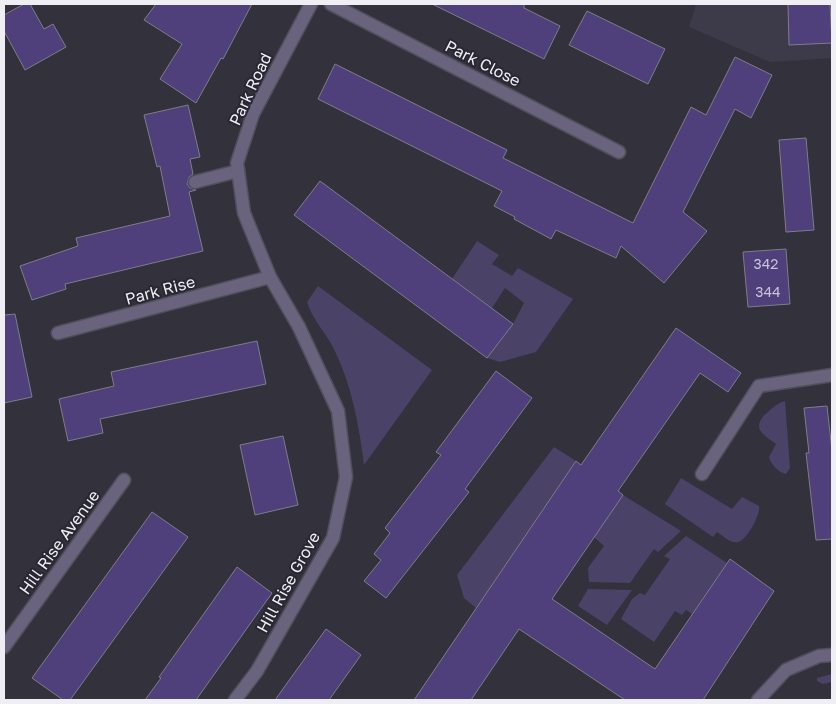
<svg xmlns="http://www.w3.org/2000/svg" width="836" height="704" viewBox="0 0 836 704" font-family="'Golos Text',sans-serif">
	<rect width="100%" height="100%" fill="#33313b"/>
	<path fill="#3d3a4a" d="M696 4H832V58L770 62 689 27Z"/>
	<g fill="#4b4268">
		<path d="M477 241 499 255 492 264 512 276 518 268 573 299 536 352 500 362 487 358 513 324 524 303 505 288 492 308 452 279Z"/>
		<path d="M318 286 432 370 364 465C359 425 352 386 334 349 326 333 312 319 307 302Z"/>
		<path d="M785 401 790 468 786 474C778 472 771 465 769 457L776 444C762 434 750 427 768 412 773 407 778 403 785 401Z"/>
		<path d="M554 447 576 461 476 608 464 598 457 575Z"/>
		<path d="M681 478 732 509 742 497 759 506C761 514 747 540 738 542 731 544 723 536 717 532L713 537 665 504Z"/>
		<path d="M623 495 681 531 658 552 654 549 630 583 589 582 588 568 604 546 594 537Z"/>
		<path d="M686 536 727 563 692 614 686 610 682 615 675 611 654 642 621 619 632 599 640 593 645 595 670 559 664 556Z"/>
		<path d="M588 589 632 590 607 625 578 606Z"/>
		<path d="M832 674V682L823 684 817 681V678Z"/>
	</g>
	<g fill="#4f3f7a" stroke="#7f7d89">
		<path d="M24 4H30L44 29 53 24 66 47 25 70 4 31V15Z"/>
		<path d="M156 4H252L223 59 221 58 196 103 160 79 182 44 144 20Z"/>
		<path d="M432 4H524V8L560 26 544 59Z"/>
		<path d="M788 4H830L832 43 789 45Z"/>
		<path d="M587 11 665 49 648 84 569 45Z"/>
		<path d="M735 57 772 75 751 118 735 109 683 212 707 231 664 283 621 246 616 258 556 230 551 239 514 219 515 217 494 206 502 191 318 99 335 64 507 150 503 158 633 223 691 107 706 115Z"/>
		<path d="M188 105 200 157 190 159 193 174 189 177 187 184 190 188 196 190 189 192 203 251 65 284 66 289 32 300 20 266 78 246 76 238 170 216 160 166 157 167 144 115Z"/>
		<path d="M806 138 814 230 786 232 779 140Z"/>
		<path d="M320 181 513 324 487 358 294 215Z"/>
		<path d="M786 249 790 304 748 307 743 252Z"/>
		<path d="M15 314 32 397 4 403V315Z"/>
		<path d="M676 328 741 373 728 392 700 373 618 491 623 495 552 599 655 669 730 559 774 591 703 700H625L519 629 471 700H414L576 461 581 465Z"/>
		<path d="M257 341 266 384 100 419 103 433 68 441 59 399 114 386 111 372Z"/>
		<path d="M496 371 532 398 465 489 469 492 386 598 364 581 381 560 374 554 390 533 385 528 441 455 436 452Z"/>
		<path d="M827 406 832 451V539L816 540 806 453H809L804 408Z"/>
		<path d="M283 436 298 505 255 515 240 445Z"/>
		<path d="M152 512 188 537 70 700H63L32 678Z"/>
		<path d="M237 567 272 593 196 700H145L161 678 159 677Z"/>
		<path d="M326 629 361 655 329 700H275Z"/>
	</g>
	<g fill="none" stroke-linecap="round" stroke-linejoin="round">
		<defs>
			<g id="minor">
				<path d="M331 4 619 152"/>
				<path d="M195 182 238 171"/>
				<path d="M58 333 270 277"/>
				<path d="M702 474 759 386 832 375"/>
				<path d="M4 647 124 480"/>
				<path d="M235 700 257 671 333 538 346 477 338 411 299 327 270 277 244 213 237 163 253 114 311 4"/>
				<path d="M758 700 786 670 819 656 832 655"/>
			</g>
		</defs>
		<use href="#minor" stroke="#514f59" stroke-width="15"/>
		<use href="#minor" stroke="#69637e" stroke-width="12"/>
	</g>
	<g text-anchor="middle" stroke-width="4" stroke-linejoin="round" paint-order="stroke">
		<g font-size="14" fill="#c7c2d6">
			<text x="766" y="269">342</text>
			<text x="768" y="297">344</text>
		</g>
		<g font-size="16" fill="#efeef5" stroke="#292731">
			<text transform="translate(483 63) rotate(27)" y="6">Park Close</text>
			<text transform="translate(250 89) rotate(-65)" y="6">Park Road</text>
			<text transform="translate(160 290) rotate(-15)" y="6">Park Rise</text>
			<text transform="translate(59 542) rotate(-54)" y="6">Hill Rise Avenue</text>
			<text transform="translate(288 582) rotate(-61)" y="6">Hill Rise Grove</text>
		</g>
	</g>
	<rect width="836" height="704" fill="none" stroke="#efeef5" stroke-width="10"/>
</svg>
